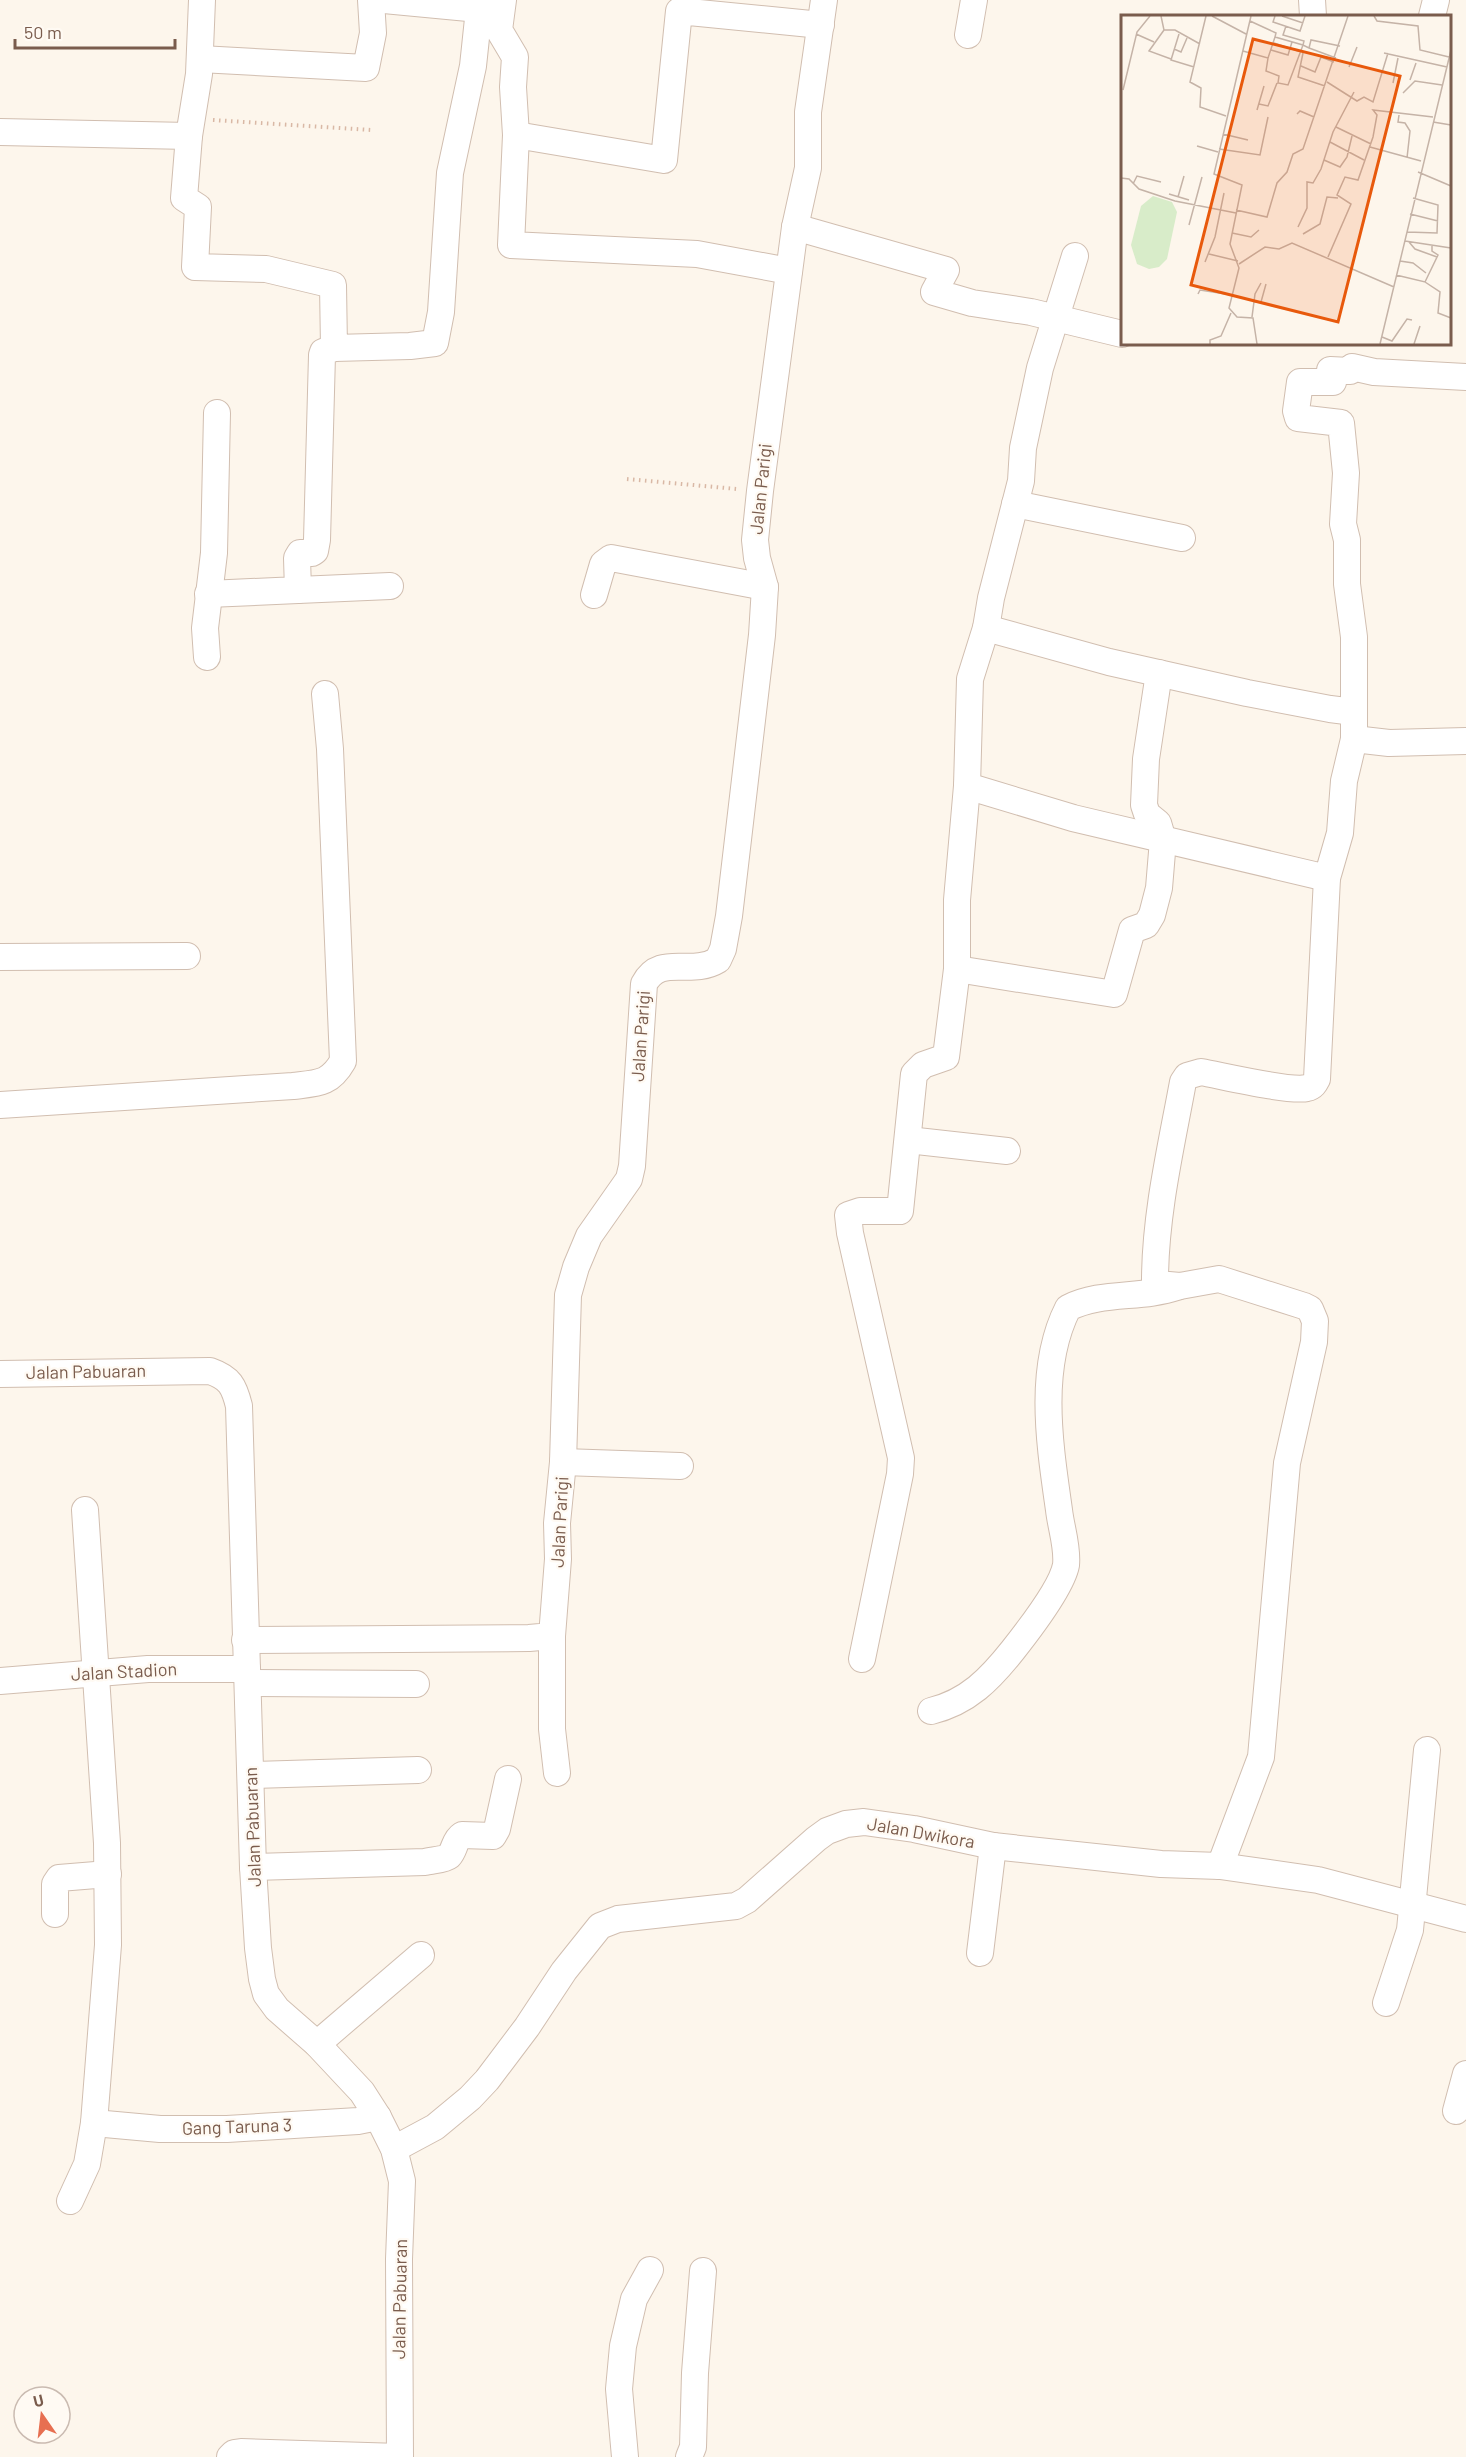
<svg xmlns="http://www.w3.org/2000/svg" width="1466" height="2457" viewBox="0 0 1466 2457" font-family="Barlow,sans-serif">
	<rect width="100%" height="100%" fill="#fdf6ec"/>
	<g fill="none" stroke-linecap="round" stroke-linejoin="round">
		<defs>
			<g id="minor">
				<path d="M384 0 479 9"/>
				<path d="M503 0 499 30 515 57 513 87 516 135 511 245 697 254 789 271"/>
				<path d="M1312 0 1313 16"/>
				<path d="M1432 16 1436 0"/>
				<path d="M968 35 974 0"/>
				<path d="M200 59 366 68 373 33 371 0"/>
				<path d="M0 132 189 136 184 198 198 207 195 267 266 269 333 285 334 348 410 346 435 343 441 312 450 173 473 66 480 0"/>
				<path d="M516 135 664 160 679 11 821 25"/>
				<path d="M189 136 199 74 202 0"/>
				<path d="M795 227 946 270 934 292 972 303 1031 312 1122 334"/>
				<path d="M1015 504 1182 538"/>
				<path d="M298 590 390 586"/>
				<path d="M208 594 298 590 297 558 300 553H312L315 551 317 540 322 355 323 352 334 348"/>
				<path d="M594 595 603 564 611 558 765 587"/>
				<path d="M986 628 1109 662 1247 693 1330 709 1354 712"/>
				<path d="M207 657 205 628 214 553 217 413"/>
				<path d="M1354 739 1389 743 1466 741"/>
				<path d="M967 786 1073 818 1327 878"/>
				<path d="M0 957 187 956"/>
				<path d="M957 969 1114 994 1132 930 1146 925 1152 915 1159 888 1163 840 1158 823 1147 814 1144 805 1146 759 1159 673"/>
				<path d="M0 1105 293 1086C318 1083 330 1084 343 1061L330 749 325 694"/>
				<path d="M908 1140 1007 1151"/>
				<path d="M0 1374 210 1371C230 1378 234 1386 239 1406L253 1867 258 1948 262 1979 266 1994 277 2009 317 2044 362 2092 378 2117 394 2149 402 2181 399 2259 400 2457"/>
				<path d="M563 1462 680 1466"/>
				<path d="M552 1636V1729L557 1773"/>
				<path d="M245 1640 529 1638 552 1636 558 1559 557 1523 563 1462 568 1295 576 1267 589 1236 629 1179 632 1166 644 984C660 953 690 977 718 960L723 949 729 916 762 635 765 587 757 558 755 540 760 491 795 227 808 168V112L824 0"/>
				<path d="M862 1659 900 1474 901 1458 850 1233 848 1215 860 1211H900L914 1074 923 1065 946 1057 957 969V900L967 786 970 679 986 628 991 598 1021 481 1023 448 1040 368 1075 256"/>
				<path d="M0 1681 148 1669H247"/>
				<path d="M248 1683 416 1684"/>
				<path d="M931 1711C968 1702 990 1679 1013 1650 1028 1631 1062 1587 1066 1565 1068 1547 1061 1528 1059 1510 1050 1446 1037 1369 1068 1308 1101 1291 1141 1299 1177 1287"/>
				<path d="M252 1775 418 1770"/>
				<path d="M1220 1866 1261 1757 1287 1463 1314 1342 1315 1321 1310 1309 1304 1306 1219 1279 1180 1286 1157 1284 1155 1281C1155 1215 1171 1147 1183 1082L1187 1076 1201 1072C1223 1076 1290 1092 1307 1088 1313 1087 1315 1083 1317 1079L1327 878 1340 833 1344 781 1354 739V637L1347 584V540L1343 524 1346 473 1341 423 1298 418 1296 411 1300 382H1333L1330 370 1350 371 1352 367 1374 372 1466 377"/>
				<path d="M253 1867 425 1862C432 1860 444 1860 449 1856 455 1850 454 1840 462 1835L493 1836 497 1829 508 1779"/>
				<path d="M55 1914V1884L59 1878 108 1874"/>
				<path d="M980 1953 993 1846"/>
				<path d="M1386 2003 1410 1930 1427 1750"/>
				<path d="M317 2044 421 1955"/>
				<path d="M1456 2111 1466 2074"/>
				<path d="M94 2123 160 2129H227L358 2121 378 2117"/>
				<path d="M394 2149 435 2127 470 2098 487 2080 527 2027 564 1971 600 1926 618 1919 736 1906 747 1900 816 1839 827 1831 846 1824 864 1822 914 1829 993 1846 1161 1864 1220 1866 1318 1880 1466 1919"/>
				<path d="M70 2201 87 2164 94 2123 108 1945 107 1843 85 1510"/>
				<path d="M230 2457 234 2453 241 2452 400 2457"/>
				<path d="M625 2457 619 2389 623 2346 634 2299 650 2270"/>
				<path d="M689 2457 693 2447 695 2373 703 2271"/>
			</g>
		</defs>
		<use href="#minor" stroke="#d1beb0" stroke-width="28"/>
		<g stroke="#d9b8a5" stroke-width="4" stroke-dasharray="1.5 4.5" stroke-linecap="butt">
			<path d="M213 120 371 130"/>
			<path d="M627 479 737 489"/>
		</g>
		<use href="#minor" stroke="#fff" stroke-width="26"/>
	</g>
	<g text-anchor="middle" stroke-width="4.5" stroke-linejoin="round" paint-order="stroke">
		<g font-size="18" fill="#7a5c4d" stroke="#fffaf3">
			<text transform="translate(761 489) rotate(-84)" y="6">Jalan Parigi</text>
			<text transform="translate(641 1036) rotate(-86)" y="6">Jalan Parigi</text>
			<text transform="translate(86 1372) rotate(-1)" y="6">Jalan Pabuaran</text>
			<text transform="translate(560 1522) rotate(-87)" y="6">Jalan Parigi</text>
			<text transform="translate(124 1672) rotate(-3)" y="6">Jalan Stadion</text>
			<text transform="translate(253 1827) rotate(-92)" y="6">Jalan Pabuaran</text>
			<text transform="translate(921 1833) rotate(10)" y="6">Jalan Dwikora</text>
			<text transform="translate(237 2127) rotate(-2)" y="6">Gang Taruna 3</text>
			<text transform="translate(400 2299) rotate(-89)" y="6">Jalan Pabuaran</text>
		</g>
	</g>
	<g transform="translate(1121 15)">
		<rect width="330" height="330" fill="#fdf6ec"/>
		<path d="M32 181 51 187 56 197 46 244 38 252 28 254 16 249 10 230 20 191Z" fill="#d8ecc9"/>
		<path fill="none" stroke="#c5b3a7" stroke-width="1.5" d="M40 1 43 15 28 36 50 44M85 1 69 67 80 73 79 92 105 101M91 1 125 19M130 1 93 159 121 170 109 229 118 253 108 293 116 302 132 303 136 329M154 1 152 7 179 16 184 1M161 1 182 8M253 1 256 6 297 11 299 35 328 42M129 6 155 18 154 22M43 15H54L79 29M15 19 33 27M58 19 50 45 73 52M153 28 180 37M53 34 60 37 66 23M150 35 167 40 171 27M122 36 147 43 145 56 158 61 157 68 167 70 182 30 188 33M182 38 177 62 204 71M263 38 326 52M147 43 154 22 182 30 183 26 162 20 165 11M215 43 188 33 190 25 219 31M180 51 194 57 200 42 213 47M228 52 236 32M289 65 295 48M206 67 236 86 243 82 252 87 267 38M272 68 277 43M2 75 16 17 29 1M282 78 294 66 321 70M138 89 147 91 156 68M136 95 143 71M176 99 179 96 193 102M278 100 277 107 284 108 289 116 286 143M312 107 330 110M215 112 250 129M102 119 127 125M209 127 243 145M76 131 97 137M249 132 300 146M98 134 139 140 147 102M203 145 219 152 226 142 231 121M297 157 330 171M0 163 8 164 18 174 54 186 115 198M12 169 16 161 40 167M48 179 68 185M57 182 63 161M115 195 146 202 156 168 166 157 172 139 182 134 227 1M289 199 317 206M68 210 81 162M177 212 186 193V167L192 168 200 154 212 117 233 77M286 217 316 218 317 190 292 183M111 218 130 222 138 215M182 219 199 209 206 182 217 183M284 226 330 233M288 227 294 234 316 242M88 239 117 246M207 242 230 189 216 180 224 162 237 165 252 122 256 100 252 95 312 102M279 246 292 248 305 258M84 247 94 222 103 178M118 249 144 232 158 234 171 228 273 272M275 260 304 267 317 240 311 236V231M304 267 319 277 317 298 330 303M77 279 79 275 111 280M133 287H140L145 269M131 302 134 279 140 268M261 322 271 326 286 304 291 305M89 329V325L100 321 110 298M259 329 330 35M293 329 299 311"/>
		<path fill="#e8590c" fill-opacity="0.15" stroke="#e8590c" stroke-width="3" d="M132 24 279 61 217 307 70 270Z"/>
		<rect width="330" height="330" fill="none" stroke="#7a5c4d" stroke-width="3"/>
	</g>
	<g transform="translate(42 2415) rotate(346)"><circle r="28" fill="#fffaf3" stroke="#cabbb1" stroke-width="1.5"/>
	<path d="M0-4.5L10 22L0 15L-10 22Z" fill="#e76f51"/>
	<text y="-9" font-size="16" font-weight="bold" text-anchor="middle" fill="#7a5c4d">U</text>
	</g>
	<path d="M15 39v9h160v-9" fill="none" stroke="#7a5c4d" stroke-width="3"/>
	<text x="24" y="39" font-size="18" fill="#7a5c4d" stroke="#fffaf3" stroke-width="4.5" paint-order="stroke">50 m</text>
</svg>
